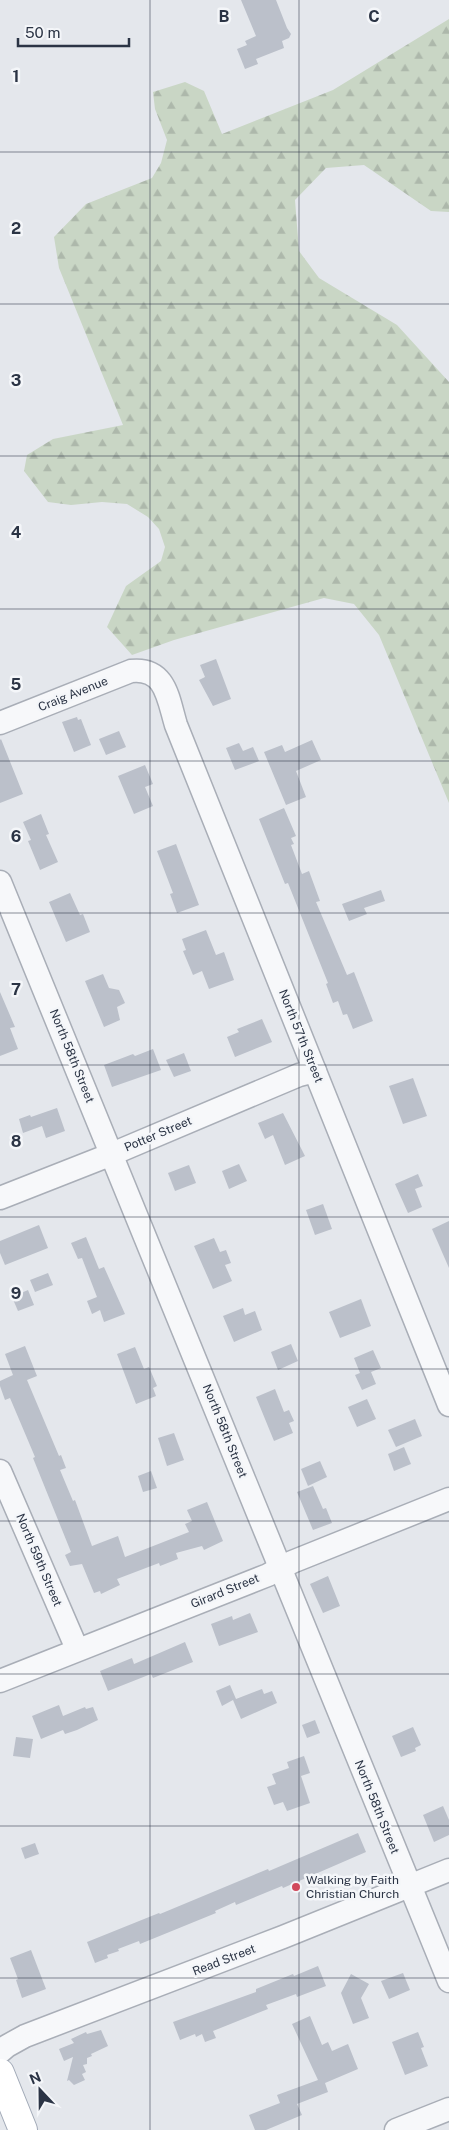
<svg xmlns="http://www.w3.org/2000/svg" width="449" height="2130" viewBox="0 0 449 2130" font-family="'Public Sans',sans-serif">
	<defs>
		<pattern id="forest-firs" width="22" height="20" patternUnits="userSpaceOnUse" patternTransform="scale(1.25)"><rect width="22" height="20" fill="#c9d6c5"/><path d="M5 1l3.5 6h-7zM16 11l3.5 6h-7z" fill="#adb8ab"/></pattern>
	</defs>
	<rect width="100%" height="100%" fill="#e4e7ec"/>
	<path fill="url(#forest-firs)" d="M449 19V212L431 211 364 165 326 168 295 200 299 251 319 278 397 325 449 382V803L379 635 354 604 324 598 174 640 132 655 107 627 126 586 161 561 165 547 159 529 148 517 127 504 102 502 71 505 48 502 24 471 27 455 53 439 123 425 59 268 54 237 86 204 152 178 161 163 167 140 155 109 153 92 185 82 204 91 222 134 333 90Z"/>
	<g fill="#bbc0ca">
		<path d="M241 0H276L287 28 291 34 289 38 282 41 284 48 256 59 258 64 245 69 237 49 247 45 245 41 256 36Z"/>
		<path d="M216 659 231 699 213 706 199 680 205 677 200 665Z"/>
		<path d="M77 717 78 720 81 719 91 745 74 752 62 722Z"/>
		<path d="M119 731 126 747 106 755 99 739Z"/>
		<path d="M1 739 23 794 0 803V740Z"/>
		<path d="M312 740 321 760 296 771 306 797 286 805 264 752 282 745 285 752Z"/>
		<path d="M239 743 243 751 253 747 259 761 235 770 226 748Z"/>
		<path d="M145 765 153 784 145 787 153 806 134 814 118 776Z"/>
		<path d="M284 808 296 836 291 838 294 844 291 845 302 874 309 871 320 901 316 902 347 975 354 972 373 1021 353 1029 347 1014 343 1015 338 1001 333 1003 326 984 328 983 288 883 285 884 259 819Z"/>
		<path d="M41 814 49 834 46 835 58 862 40 870 28 841 31 840 23 822Z"/>
		<path d="M176 844 199 905 177 913 170 894 173 893 157 851Z"/>
		<path d="M381 890 385 901 364 908 367 914 349 921 342 904Z"/>
		<path d="M70 893 80 915 83 914 90 932 66 942 49 902Z"/>
		<path d="M206 930 216 955 224 952 234 980 209 989 202 971 193 975 183 951 186 950 182 939Z"/>
		<path d="M103 974 109 988 119 990 125 1003 117 1007 120 1020 104 1027 85 981Z"/>
		<path d="M0 992 15 1027 10 1028 18 1049 0 1056Z"/>
		<path d="M262 1019 272 1042 235 1057 227 1037 239 1032 237 1029Z"/>
		<path d="M153 1049 161 1070 112 1087 104 1065 133 1054 135 1056Z"/>
		<path d="M184 1053 191 1071 174 1077 166 1060Z"/>
		<path d="M413 1078 427 1116 403 1124 389 1086Z"/>
		<path d="M57 1108 65 1131 46 1138 42 1126 23 1133 19 1119 30 1115 31 1117Z"/>
		<path d="M283 1113 305 1156 285 1165 273 1135 265 1139 258 1123Z"/>
		<path d="M239 1164 247 1181 229 1189 222 1171Z"/>
		<path d="M189 1165 196 1183 175 1191 168 1173Z"/>
		<path d="M418 1174 423 1186 415 1189 422 1207 408 1213 395 1184Z"/>
		<path d="M323 1204 332 1229 315 1235 306 1210Z"/>
		<path d="M449 1221V1268L432 1229Z"/>
		<path d="M39 1225 48 1248 5 1265 0 1253V1241Z"/>
		<path d="M86 1237 99 1269 104 1267 125 1314 104 1322 100 1310 92 1314 87 1301 97 1297 82 1258 78 1259 71 1243Z"/>
		<path d="M214 1238 220 1252 226 1250 231 1263 225 1265 232 1281 213 1289 194 1246Z"/>
		<path d="M48 1273 53 1285 35 1292 30 1280Z"/>
		<path d="M28 1290 34 1305 18 1311 12 1297Z"/>
		<path d="M361 1299 371 1326 340 1338 329 1312Z"/>
		<path d="M243 1308 245 1315 255 1311 262 1330 234 1342 223 1316Z"/>
		<path d="M291 1344 298 1361 278 1370 271 1352Z"/>
		<path d="M25 1346 37 1376 27 1380 59 1456 61 1455 66 1468 60 1470 73 1501 75 1500 92 1546 118 1536 125 1557 189 1532 185 1524 192 1521 187 1510 207 1502 223 1541 204 1550 202 1546 176 1553 178 1559 160 1566 159 1563 117 1579 120 1585 101 1594 100 1591 94 1593 82 1564 70 1566 65 1555 71 1552 33 1458 35 1457 10 1398 5 1400 0 1386V1381L13 1375 5 1354Z"/>
		<path d="M135 1347 144 1369 149 1367 157 1386 153 1388 156 1396 136 1404 117 1354Z"/>
		<path d="M373 1350 381 1368 371 1372 376 1384 362 1390 355 1375 360 1373 354 1358Z"/>
		<path d="M275 1389 284 1412 289 1410 294 1421 289 1423 293 1433 274 1441 256 1397Z"/>
		<path d="M367 1399 376 1419 357 1427 348 1407Z"/>
		<path d="M415 1419 422 1436 396 1447 388 1430Z"/>
		<path d="M174 1433 184 1460 167 1466 158 1438Z"/>
		<path d="M404 1447 411 1464 394 1471 388 1454Z"/>
		<path d="M320 1461 327 1477 308 1486 301 1469Z"/>
		<path d="M151 1471 157 1488 143 1492 138 1476Z"/>
		<path d="M313 1486 323 1509 326 1508 332 1523 313 1530 297 1492Z"/>
		<path d="M328 1576 340 1606 323 1613 310 1584Z"/>
		<path d="M250 1613 258 1632 219 1646 211 1624 232 1616 233 1620Z"/>
		<path d="M185 1642 193 1662 153 1678 151 1674 108 1691 100 1671 132 1658 134 1664Z"/>
		<path d="M230 1685 236 1699 262 1689 264 1694 272 1691 277 1703 241 1719 233 1700 222 1706 216 1691Z"/>
		<path d="M59 1705 63 1716 85 1707 86 1709 93 1707 98 1720 77 1730 65 1734 63 1730 41 1739 32 1716Z"/>
		<path d="M315 1720 320 1733 307 1738 302 1725Z"/>
		<path d="M413 1727 421 1745 415 1748 416 1751 401 1757 392 1736Z"/>
		<path d="M16 1737 33 1739 30 1758 13 1756Z"/>
		<path d="M304 1756 310 1773 301 1776 310 1803 287 1811 283 1802 274 1805 267 1787 276 1784 272 1774 289 1768 287 1762Z"/>
		<path d="M443 1806 449 1820V1835L434 1842 423 1815Z"/>
		<path d="M358 1833 366 1852 283 1888 282 1886 236 1905 235 1902 215 1911 216 1913 140 1944 139 1941 118 1949 119 1951 107 1955 108 1958 95 1963 87 1942 159 1913 160 1914 268 1869 269 1871Z"/>
		<path d="M35 1843 39 1854 25 1859 21 1848Z"/>
		<path d="M31 1950 46 1989 22 1998 16 1980 18 1979 10 1958Z"/>
		<path d="M318 1966 326 1986 297 1997 296 1994 266 2005 268 2009 213 2031 216 2038 205 2042 202 2034 196 2037 195 2034 180 2040 173 2022 256 1992V1989L293 1974 294 1976Z"/>
		<path d="M403 1973 410 1990 389 1999 381 1981Z"/>
		<path d="M351 1974 369 1984 361 1998 369 2018 353 2024 341 1993Z"/>
		<path d="M310 2016 322 2045 328 2042 332 2051 348 2044 358 2069 325 2083 328 2092 297 2104 302 2115 266 2130H255L249 2115 280 2103 277 2095 318 2080 292 2024Z"/>
		<path d="M101 2030 108 2046 91 2054 92 2056 87 2058V2064L83 2065 86 2072 82 2074 85 2080 74 2085 69 2080 67 2081 73 2057 64 2061 59 2049 74 2043 71 2039 86 2032 87 2034Z"/>
		<path d="M418 2032 424 2047 421 2048 428 2066 405 2075 392 2042Z"/>
	</g>
	<g fill="none" stroke-linecap="round" stroke-linejoin="round">
		<defs>
			<g id="minor">
				<path d="M0 723 131 671C166 667 168 699 176 725L449 1405"/>
				<path d="M0 882 449 1981"/>
				<path d="M0 1198 112 1154 299 1075 315 1071"/>
				<path d="M0 1471 77 1649"/>
				<path d="M0 1681 268 1575 292 1562 449 1499"/>
				<path d="M0 2052 7 2046 25 2036 283 1937 449 1870"/>
				<path d="M396 2130 449 2109"/>
			</g>
			<path id="major" d="M0 2073 23 2130"/>
		</defs>
		<use href="#minor" stroke="#a9aeb7" stroke-width="25"/>
		<use href="#major" stroke="#a3abb8" stroke-width="30"/>
		<use href="#minor" stroke="#f7f8fa" stroke-width="22"/>
		<use href="#major" stroke="#fff" stroke-width="28"/>
	</g>
	<path fill="none" stroke="#2b3445" stroke-width="1" stroke-opacity="0.55" d="M150 0V2130M299 0V2130M0 152H449M0 304H449M0 456H449M0 609H449M0 761H449M0 913H449M0 1065H449M0 1217H449M0 1369H449M0 1521H449M0 1674H449M0 1826H449M0 1978H449"/>
	<circle fill="#d1495b" stroke="#f4f6f9" stroke-width="2" cx="296" cy="1887" r="5"/>
	<g text-anchor="middle" stroke-width="5" stroke-linejoin="round" paint-order="stroke">
		<g font-size="12" fill="#2b3445" stroke="#f4f6f9">
			<text transform="translate(73 694) rotate(-22)" y="4">Craig Avenue</text>
			<text transform="translate(301 1036) rotate(68)" y="4">North 57th Street</text>
			<text transform="translate(72 1056) rotate(68)" y="4">North 58th Street</text>
			<text transform="translate(158 1134) rotate(-23)" y="4">Potter Street</text>
			<text transform="translate(225 1431) rotate(68)" y="4">North 58th Street</text>
			<text transform="translate(39 1560) rotate(67)" y="4">North 59th Street</text>
			<text transform="translate(225 1591) rotate(-22)" y="4">Girard Street</text>
			<text transform="translate(377 1807) rotate(68)" y="4">North 58th Street</text>
			<text transform="translate(224 1960) rotate(-21)" y="4">Read Street</text>
		</g>
		<g font-size="12" fill="#2b3445" stroke="#f4f6f9" text-anchor="start">
			<text x="306" y="1884">Walking by Faith<tspan x="306" dy="14">Christian Church</tspan></text>
		</g>
	</g>
	<g font-size="16" text-anchor="middle" font-weight="bold" fill="#2b3445" stroke="#f4f6f9" stroke-width="5" stroke-linejoin="round" paint-order="stroke">
		<text x="224" y="22">B</text>
		<text x="374" y="22">C</text>
		<text x="16" y="82">1</text>
		<text x="16" y="234">2</text>
		<text x="16" y="386">3</text>
		<text x="16" y="538">4</text>
		<text x="16" y="690">5</text>
		<text x="16" y="842">6</text>
		<text x="16" y="995">7</text>
		<text x="16" y="1147">8</text>
		<text x="16" y="1299">9</text>
	</g>
	<g transform="translate(40 2090) rotate(338)" stroke="#f4f6f9" stroke-width="4" paint-order="stroke">
	<path d="M0-4L9 19L0 12L-9 19Z" fill="#2b3445"/>
	<text y="-8" font-size="14" font-weight="bold" text-anchor="middle" fill="#2b3445">N</text>
	</g>
	<path d="M18 38v8h111v-8" fill="none" stroke="#2b3445" stroke-width="2.5"/>
	<text x="25" y="38" font-size="15" fill="#2b3445" stroke="#f4f6f9" stroke-width="4" paint-order="stroke">50 m</text>
</svg>
